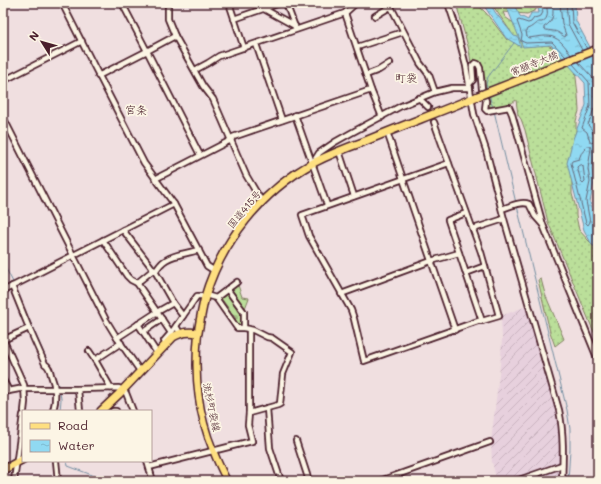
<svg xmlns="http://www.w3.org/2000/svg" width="601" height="484" viewBox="0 0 601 484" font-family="Mali,'Klee One',sans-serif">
	<defs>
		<pattern id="industrial-furrows" width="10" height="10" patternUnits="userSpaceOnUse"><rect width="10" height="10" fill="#e7d0dd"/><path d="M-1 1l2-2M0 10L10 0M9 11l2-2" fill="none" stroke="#c8b2be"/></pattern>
		<pattern id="grass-dots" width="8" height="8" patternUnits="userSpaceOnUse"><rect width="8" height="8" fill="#bbdf9a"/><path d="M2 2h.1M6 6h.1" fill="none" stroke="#a2bf85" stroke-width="1.8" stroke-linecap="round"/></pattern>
		<pattern id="cemetery-stones" width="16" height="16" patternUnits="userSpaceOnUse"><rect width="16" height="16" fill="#bbdf9a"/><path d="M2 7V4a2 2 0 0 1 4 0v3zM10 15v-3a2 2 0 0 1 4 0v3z" fill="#a2bf85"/></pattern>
		<pattern id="water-ripples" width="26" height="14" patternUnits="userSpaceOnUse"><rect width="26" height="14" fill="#90d9f2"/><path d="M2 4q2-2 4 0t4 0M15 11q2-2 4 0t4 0" fill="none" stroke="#7ebad0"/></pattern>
	</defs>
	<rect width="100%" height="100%" fill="#f0dfe0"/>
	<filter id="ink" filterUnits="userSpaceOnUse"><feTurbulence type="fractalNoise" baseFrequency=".025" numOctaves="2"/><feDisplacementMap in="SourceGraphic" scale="8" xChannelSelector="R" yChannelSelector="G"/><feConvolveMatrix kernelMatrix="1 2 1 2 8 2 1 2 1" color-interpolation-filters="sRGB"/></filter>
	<g filter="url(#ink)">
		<path fill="url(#industrial-furrows)" d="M527 306 558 414 561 444 559 481H524V477L512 481H497L492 462 491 442 501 357 502 338 501 316Z"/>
		<g fill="url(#grass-dots)" stroke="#827f62">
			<path d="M456 3H476L486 13 507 40 511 32 491 3H535L536 10 527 14 503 12 505 17 519 27 541 42 558 50 575 69 578 95 579 111 576 121V151L572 166V194L576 208V216L579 230 589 241 598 250V342L548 222 525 130 521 119 518 115 516 100C506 108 498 108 486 107V100L476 62 471 63 469 50Z"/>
			<path d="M541 279 545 294 564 339 555 346 550 332 538 280Z"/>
		</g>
		<path fill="url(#cemetery-stones)" stroke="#827f62" d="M237 282 242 297 249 298 244 311 243 327H238L234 321 236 319 221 298 219 299 218 297Z"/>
		<g fill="url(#water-ripples)" stroke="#748fa2">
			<path d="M482 3H490L495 12 514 36 518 37 521 47 506 38Z"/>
			<path d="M505 3H513L520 16 528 20 531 13H539L537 3H575L576 21 598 62V135L592 169 594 182 590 202 593 215 596 234 598 237V249L592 245 584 230 567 163 573 139 586 105 585 83 551 45 523 47Z"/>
		</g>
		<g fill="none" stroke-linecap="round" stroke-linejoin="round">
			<g stroke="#66697b" stroke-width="1">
				<path d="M541 3 543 12 541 16 534 18 531 22 528 23 519 20 517 21 522 35 521 41 526 43 552 42 566 57"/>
				<path d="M546 3C547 10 550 18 542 22 541 22 539 22 538 22 534 24 533 27 527 29L526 31 527 37 529 38C536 37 550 34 555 38 562 41 567 49 571 55"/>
				<path d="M552 3C554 14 554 21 544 27V29C547 31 550 30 553 31 558 31 561 35 565 37L566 35 562 24 560 3"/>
				<path d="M566 3 568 24 582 50"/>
				<path d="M571 3 572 22 587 49"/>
				<path d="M578 62 592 77 593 80 595 106 588 125 592 130 593 134H598"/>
				<path d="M573 64 589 82 590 106 582 128 587 132 590 142 592 143 595 140 598 139"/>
				<path d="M588 146H590L591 148 588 169 590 182 586 201 590 222 588 225 586 223 571 163 572 161 579 159 581 154Z"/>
				<path d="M582 165 583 166 585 181 583 183 581 181 577 167 578 166Z"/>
			</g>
			<g stroke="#748fa2" stroke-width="1">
				<path d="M487 88 486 84 488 77 514 43"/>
				<path d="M489 95 493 108"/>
				<path d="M494 111 516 203"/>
				<path d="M517 206 567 410 570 429V449L568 481"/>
				<path d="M3 263 14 284"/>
				<path d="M15 287 49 365"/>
				<path d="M53 373 59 387"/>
				<path d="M60 392 61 399 60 411"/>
				<path d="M67 461 68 466 108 481"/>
			</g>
			<defs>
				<g id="minor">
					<path d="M62 3 95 68 144 163 174 204 207 266 215 271"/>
					<path d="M122 3 147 51 175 36"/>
					<path d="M168 3V19L175 36 203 86 213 99 246 175 259 197 263 201"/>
					<path d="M229 3 244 48"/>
					<path d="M286 3 295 27"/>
					<path d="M389 3 420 63 429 75 435 92"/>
					<path d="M448 3 456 27 466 66 474 114 486 150 504 219 559 410C564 434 563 457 562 481"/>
					<path d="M264 9 295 26"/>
					<path d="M345 13 371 90 382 117"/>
					<path d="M375 16 390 7"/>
					<path d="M234 19 280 3"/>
					<path d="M256 44 282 120"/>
					<path d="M357 47 403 32"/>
					<path d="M195 70 208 63 219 56 345 13 356 3"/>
					<path d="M366 75 379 70 390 63"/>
					<path d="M98 76 147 51 200 155"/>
					<path d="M3 81 82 41"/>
					<path d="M469 84 473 80 472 66 475 63 478 64 480 68 482 89 486 101 485 109 487 111 509 107 512 114 518 135 543 225"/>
					<path d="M419 98 428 107"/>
					<path d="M295 115 327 205"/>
					<path d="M3 117 106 320 117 338"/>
					<path d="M434 122 481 252 499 316 482 321H478L364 361 354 319 351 310 309 236 302 215 449 163"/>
					<path d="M387 132 416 217 455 330"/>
					<path d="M339 151 354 196"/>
					<path d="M314 161 319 153 335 142 351 133 401 106 435 92 452 88H470"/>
					<path d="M155 179 231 140 233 137 371 90"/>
					<path d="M502 209C511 206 521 201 529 204L535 216 543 225 598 360"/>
					<path d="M466 213 448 220 482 321"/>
					<path d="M473 229 504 219"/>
					<path d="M123 230 156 273 173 303 183 316 176 326 180 333"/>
					<path d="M103 240 127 276 131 280 137 283"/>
					<path d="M153 270 137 283 157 312 173 303"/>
					<path d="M155 272C157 269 159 266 161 264 169 255 188 253 199 250"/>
					<path d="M466 273 485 266"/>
					<path d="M12 286 29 328"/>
					<path d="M3 291 174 204"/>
					<path d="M341 294 431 261 459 253"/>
					<path d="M216 298 237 328H244V312L227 289"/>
					<path d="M183 316 197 296H209L216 298 237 282"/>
					<path d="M138 324 157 353"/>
					<path d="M244 328 253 330 267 337 272 338 292 352 283 374 280 404 278 405 249 413V329"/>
					<path d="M143 332 162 319"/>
					<path d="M3 339 24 385 25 402 24 411"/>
					<path d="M3 340 29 328 45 364C49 366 50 370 51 375 56 387 57 398 53 411"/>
					<path d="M166 344 164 341 171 333"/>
					<path d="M89 351 95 360 121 343"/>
					<path d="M95 360 111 388"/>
					<path d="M140 371 117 338 157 312 171 333 176 326"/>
					<path d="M3 380 9 391"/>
					<path d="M78 389 80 411"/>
					<path d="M3 392 19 389H78L119 388 126 393 133 411"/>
					<path d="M267 408 270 448 281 481"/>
					<path d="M113 411H116"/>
					<path d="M296 441 309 481"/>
					<path d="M56 461 58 481"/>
					<path d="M147 461 153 481"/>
					<path d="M149 467 252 441 248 425 249 413"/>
					<path d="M14 481 23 415"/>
					<path d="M380 481 490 442"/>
					<path d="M516 481 562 465"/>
				</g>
				<path id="major" d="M198 333C194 374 197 412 213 450 217 461 222 471 227 481"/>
				<g id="highway">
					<path d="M101 411 119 394 173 337C181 332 188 331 198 333 200 321 202 309 205 297 221 242 262 191 313 163 329 155 346 148 363 142 401 126 440 112 478 96"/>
					<path d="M3 470 23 459"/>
				</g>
			</defs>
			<use href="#minor" stroke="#4a1f2b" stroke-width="8"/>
			<use href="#major" stroke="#4a1f2b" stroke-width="9"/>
			<use href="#highway" stroke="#4a1f2b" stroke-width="10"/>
			<use href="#minor" stroke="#fcf5e5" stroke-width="4.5"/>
			<use href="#major" stroke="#fedf80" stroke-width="6"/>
			<use href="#highway" stroke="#fedf80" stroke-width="7"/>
			<defs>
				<path id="highway-bridge" d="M478 96 598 49"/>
			</defs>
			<use href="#highway-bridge" stroke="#4a1f2b" stroke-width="10" stroke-linecap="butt"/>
			<use href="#highway-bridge" stroke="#fedf80" stroke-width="7"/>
		</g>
	</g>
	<g text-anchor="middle" stroke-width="3.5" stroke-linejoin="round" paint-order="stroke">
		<g font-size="10" fill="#4a1f2b" stroke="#fcf5e5">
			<text transform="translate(534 63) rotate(-22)" y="4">常願寺大橋</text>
			<text transform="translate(244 209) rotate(-50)" y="4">国道415号</text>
			<text transform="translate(212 407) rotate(78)" y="4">流杉町袋線</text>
		</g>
		<g font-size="11" fill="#4a1f2b" stroke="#fcf5e5">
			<text x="406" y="82">町袋</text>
			<text x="136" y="114">宮条</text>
		</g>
	</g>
	<rect width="601" height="484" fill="none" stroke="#fcf5e5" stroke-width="16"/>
	<rect x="8" y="8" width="585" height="468" fill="none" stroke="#4a1f2b" stroke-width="1.5" filter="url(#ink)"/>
	<rect x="22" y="410" width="130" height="52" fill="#fcf5e5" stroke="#b59f9b"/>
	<rect x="30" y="423" width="20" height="6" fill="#fedf80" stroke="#b59f9b"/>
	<text x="58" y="430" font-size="12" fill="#4a1f2b">Road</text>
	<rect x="30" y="440" width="20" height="12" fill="url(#water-ripples)" stroke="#b59f9b"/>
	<text x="58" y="450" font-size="12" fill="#4a1f2b">Water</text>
	<g transform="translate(42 42) rotate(307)" stroke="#fcf5e5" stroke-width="3" paint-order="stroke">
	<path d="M0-3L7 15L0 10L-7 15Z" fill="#4a1f2b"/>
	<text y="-6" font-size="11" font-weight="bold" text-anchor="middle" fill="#4a1f2b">N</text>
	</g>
</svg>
